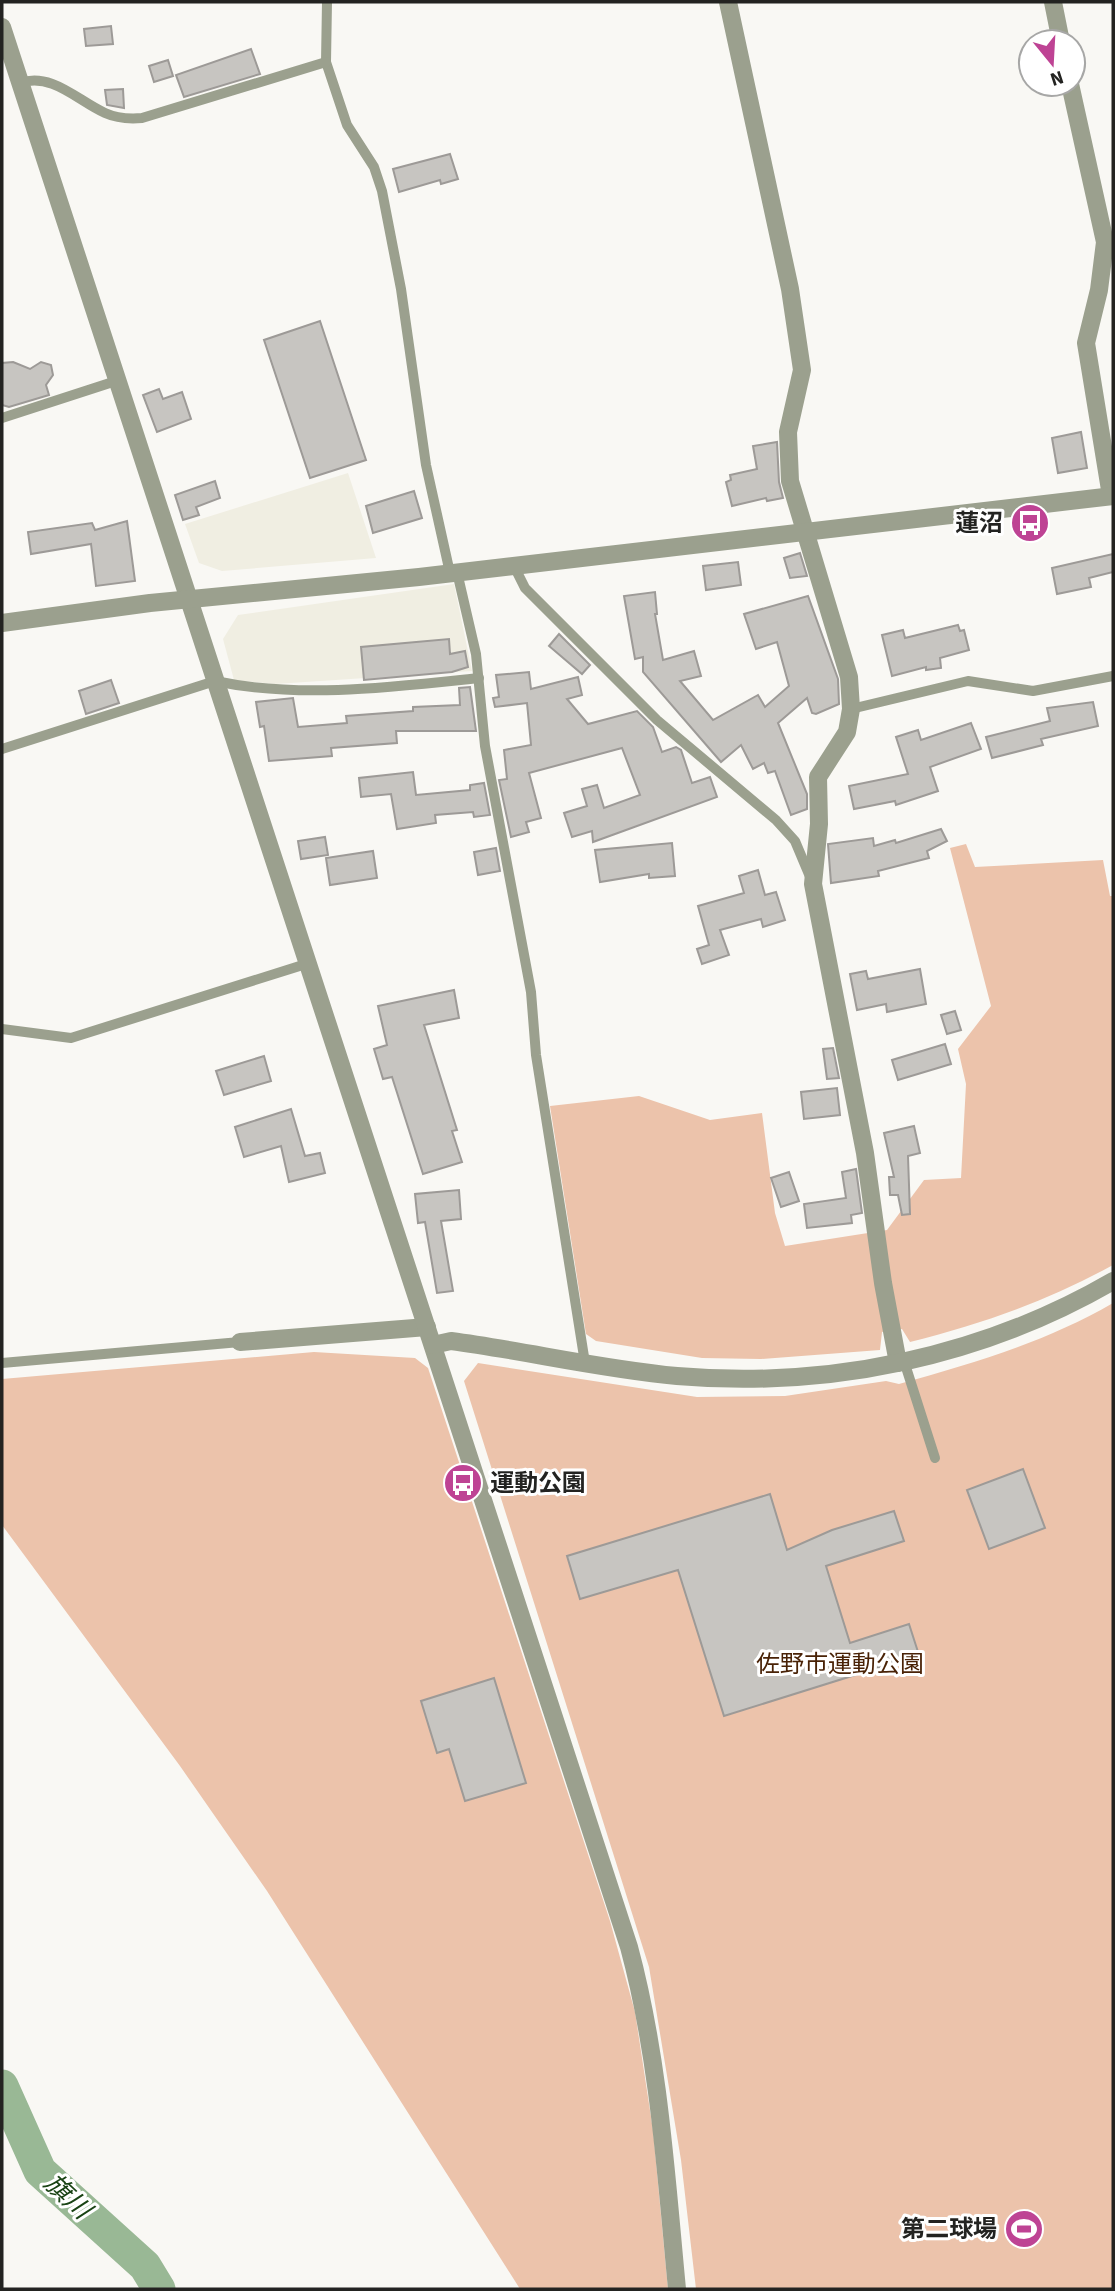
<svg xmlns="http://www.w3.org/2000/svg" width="1115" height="2291" viewBox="0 0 1115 2291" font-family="'Source Sans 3','Noto Sans JP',sans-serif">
	<rect width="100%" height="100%" fill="#f9f8f4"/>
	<g fill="#f0eee2">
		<path d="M348 473 376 558 222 571 199 563 185 524Z"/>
		<path d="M454 584 472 671 275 684 234 680 223 639 238 615Z"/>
	</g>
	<g fill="#ecc3ab">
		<path d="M966 844 975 867 1103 860 1110 896H1113V1265C1048 1301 982 1324 910 1342L902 1329 882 1332 880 1350 761 1359 702 1358 596 1341 586 1334 550 1106 639 1096 710 1120 762 1113 775 1213 785 1246 887 1230 924 1180 961 1178 966 1084 958 1049 991 1006 950 848Z"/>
		<path d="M1113 1303V2289H696L681 2160 649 1967 464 1381 478 1363 697 1397 785 1396 886 1381 899 1384C974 1363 1046 1342 1113 1303Z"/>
		<path d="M314 1352 415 1358 428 1368 610 1921 635 2012 653 2130 668 2289H520L267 1891 180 1766 2 1525V1379Z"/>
	</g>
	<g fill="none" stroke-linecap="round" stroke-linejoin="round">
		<path stroke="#99b895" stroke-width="33" d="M2 2086 40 2171 145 2266 159 2289"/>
	</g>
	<g fill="#c7c5c1" stroke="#9d9a97" stroke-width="2">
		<path d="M111 26 113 44 86 46 84 29Z"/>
		<path d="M251 49 260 74 184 97 176 75Z"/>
		<path d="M168 60 173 76 154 82 149 66Z"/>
		<path d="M123 89 124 108 107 105 105 90Z"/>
		<path d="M450 154 458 179 441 184 440 180 399 192 393 169Z"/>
		<path d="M320 321 366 460 310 478 264 340Z"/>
		<path d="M13 362 30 369 41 362 51 365 53 375 46 385 49 395 9 407 2 405V363Z"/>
		<path d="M159 389 163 399 182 392 191 419 157 432 143 395Z"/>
		<path d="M1081 432 1087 468 1058 473 1052 438Z"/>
		<path d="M777 442 779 482 783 498 767 501 766 498 732 506 726 482 731 480 730 475 757 469 753 446Z"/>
		<path d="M215 481 220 498 196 507 199 515 183 520 175 495Z"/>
		<path d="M414 491 422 518 373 533 366 506Z"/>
		<path d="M127 521 135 581 96 586 91 544 31 554 28 532 92 523 95 530Z"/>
		<path d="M800 553 807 576 790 578 784 558Z"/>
		<path d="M1113 554V572L1089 578 1091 587 1057 594 1052 568Z"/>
		<path d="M738 562 741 585 706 590 703 566Z"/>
		<path d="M655 592 657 614H655L663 660 694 651 701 676 680 681 713 720 758 695 765 707 789 686 777 642 756 649 744 614 808 596 838 679 839 704 816 714 812 713 807 698 778 723 807 794V809L791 815 775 771 768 773 764 763 753 769 741 745 721 762 643 672V657L635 659 624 596Z"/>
		<path d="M958 625 960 631 964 630 969 650 940 658 941 668 926 670V667L892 676 882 635 903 630 905 638Z"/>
		<path d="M559 634 590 665 582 674 549 646Z"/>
		<path d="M449 639 450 654 465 651 468 667 452 672 364 680 361 647Z"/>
		<path d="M529 672 531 689 578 677 582 695 567 699 588 724 637 711 653 727 662 752 676 747 681 750 692 783 710 777 717 797 593 842 592 831 572 837 564 813 587 806 582 789 597 785 604 808 640 795 622 748 529 773 541 818 526 822 529 832 511 837 499 780 507 779 504 750 531 745 527 703 495 707 493 698 499 697 496 675Z"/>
		<path d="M111 680 119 703 86 714 79 691Z"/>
		<path d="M470 687 476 731H396L397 743 331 748 332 756 269 761 264 726 260 727 256 702 293 698 298 727 347 723 346 716 413 711V707L460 705 459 688Z"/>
		<path d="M1093 702 1098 726 1041 739 1043 745 992 758 986 737 1050 721 1047 708Z"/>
		<path d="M971 723 981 749 930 767 938 791 896 805 895 801 854 809 849 786 908 774 896 737 918 730 921 740Z"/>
		<path d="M413 772 416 795 470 790V785L484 783 490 815 474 817 473 812 435 815 436 823 397 829 391 794 361 797 359 778Z"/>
		<path d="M941 829 947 841 927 851 929 858 878 871 879 876 831 883 828 844 873 838 874 846 895 840 896 843Z"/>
		<path d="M325 837 328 855 301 859 298 841Z"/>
		<path d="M672 843 675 876 649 878V874L600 882 595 850Z"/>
		<path d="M496 848 500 871 478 875 474 852Z"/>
		<path d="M373 851 377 878 330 885 326 858Z"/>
		<path d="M758 870 765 895 776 892 785 920 763 927 761 919 720 930 729 955 702 964 697 949 709 945 698 906 744 893 739 876Z"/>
		<path d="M920 969 926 1004 887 1012 886 1004 857 1010 850 974 866 971 868 979Z"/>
		<path d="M454 990 459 1018 424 1025 457 1130 452 1131 462 1162 423 1174 392 1077 383 1079 374 1049 387 1045 378 1006Z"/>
		<path d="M955 1011 961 1030 947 1034 941 1015Z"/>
		<path d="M945 1044 951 1064 898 1080 892 1060Z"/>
		<path d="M833 1048 839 1078 827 1079 823 1049Z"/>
		<path d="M264 1056 271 1081 224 1095 216 1071Z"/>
		<path d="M837 1088 840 1115 804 1119 801 1092Z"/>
		<path d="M291 1109 305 1156 320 1153 325 1173 289 1182 281 1146 244 1157 235 1127Z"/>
		<path d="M914 1126 920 1153 908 1156 910 1214 902 1215 898 1195H890L889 1177H894L884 1133Z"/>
		<path d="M856 1169 862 1213 851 1215 852 1223 807 1228 804 1204 846 1198 842 1172Z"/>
		<path d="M789 1172 799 1201 781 1207 771 1178Z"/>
		<path d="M459 1190 461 1219 441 1221 453 1291 437 1293 425 1222 418 1223 415 1194Z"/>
		<path d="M1023 1469 1045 1528 989 1549 967 1490Z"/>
		<path d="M770 1494 787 1550 832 1530 894 1511 904 1541 826 1566 850 1643 909 1624 919 1655 724 1716 678 1570 580 1599 567 1556Z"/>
		<path d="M494 1678 526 1783 465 1801 449 1749 437 1753 421 1701Z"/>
	</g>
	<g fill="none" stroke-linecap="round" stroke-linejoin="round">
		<g stroke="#9ba08e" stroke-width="10">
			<path d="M327 2 326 62 347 125 374 167 382 191 401 289 426 465 450 573"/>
			<path d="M20 83C52 72 78 101 105 113 116 118 130 119 142 118L326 62"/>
			<path d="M2 418 116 381"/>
			<path d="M513 564 525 588 657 720 776 820 795 841 811 879"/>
			<path d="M457 572 476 654 485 746 531 992 536 1055 585 1363"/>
			<path d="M851 709 968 681 1033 691 1113 676"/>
			<path d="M2 749 215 681C299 699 394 687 479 678"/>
			<path d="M2 1029 71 1038 306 964"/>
			<path d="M904 1361 935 1458"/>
			<path d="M2 1363 240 1342"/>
		</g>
		<g stroke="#9ba08e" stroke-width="18">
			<path d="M728 2 790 289 802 370 788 432 790 481 849 677 851 709 847 732 818 777 819 824 813 884 865 1153 883 1283 898 1363"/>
			<path d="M1053 2 1061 42"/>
			<path d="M1070 84 1105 242 1099 290 1086 343 1111 496"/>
			<path d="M240 1342 427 1327"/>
		</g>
		<g stroke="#9ba08e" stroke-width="18">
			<path d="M2 27 629 1947C659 2058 666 2175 677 2289"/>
			<path d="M2 623 150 603 419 577 1113 496"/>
			<path d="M433 1345 451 1341C526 1351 601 1369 677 1376 829 1389 982 1357 1113 1281"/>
		</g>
	</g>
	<defs>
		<symbol id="bus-disc" viewBox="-11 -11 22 22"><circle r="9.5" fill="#be4394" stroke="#fff"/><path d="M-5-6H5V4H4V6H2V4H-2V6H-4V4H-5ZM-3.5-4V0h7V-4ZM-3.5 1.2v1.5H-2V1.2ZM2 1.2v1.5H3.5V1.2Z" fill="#fff"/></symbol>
		<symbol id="stadium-disc" viewBox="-11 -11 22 22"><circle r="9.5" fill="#be4394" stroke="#fff"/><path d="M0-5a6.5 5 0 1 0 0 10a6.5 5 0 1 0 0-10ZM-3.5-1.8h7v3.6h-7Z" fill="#fff"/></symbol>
	</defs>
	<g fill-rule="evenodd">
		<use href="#bus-disc" x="1008" y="501" width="44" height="44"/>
		<use href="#bus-disc" x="441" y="1461" width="44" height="44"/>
		<use href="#stadium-disc" x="1002" y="2207" width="44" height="44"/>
	</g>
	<g text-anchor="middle" stroke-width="6" stroke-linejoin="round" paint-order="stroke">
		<g font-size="24" font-weight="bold" fill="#232321" stroke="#fff" text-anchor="end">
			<text x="1003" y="531">蓮沼</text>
			<text x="490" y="1491" text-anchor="start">運動公園</text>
			<text x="997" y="2237">第二球場</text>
		</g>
		<g font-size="24" fill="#492206" stroke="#fff">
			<text x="840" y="1672">佐野市運動公園</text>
		</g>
		<g font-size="26" font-style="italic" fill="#194314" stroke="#fff">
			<text transform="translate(68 2196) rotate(43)" y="9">旗川</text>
		</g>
	</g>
	<rect width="1115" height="2291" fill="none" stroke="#232321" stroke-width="7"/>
	<g transform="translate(1052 63) rotate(162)"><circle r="33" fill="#ffffff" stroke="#a7a7a6" stroke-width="2"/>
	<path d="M0-5L12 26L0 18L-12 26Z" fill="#be4394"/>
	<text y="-10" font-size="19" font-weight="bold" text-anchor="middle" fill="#232321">N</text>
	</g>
</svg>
